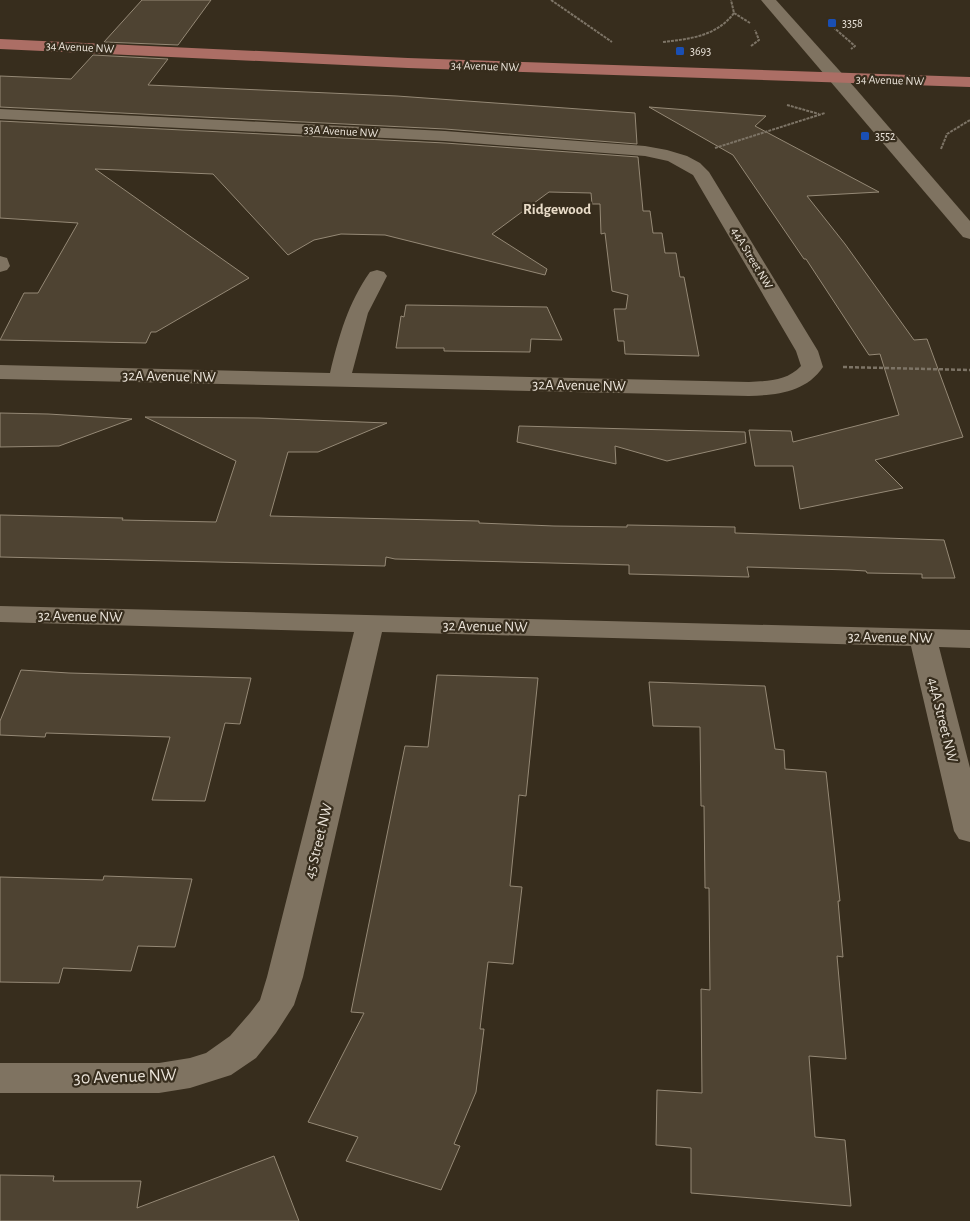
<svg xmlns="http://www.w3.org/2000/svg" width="970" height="1221" viewBox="0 0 970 1221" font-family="'Alegreya Sans',sans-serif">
	<rect width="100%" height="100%" fill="#372d1d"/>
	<g fill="#4e4332" stroke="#958976">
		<path d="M142 0H211L178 45 104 42Z"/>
		<path d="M93 55 168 59 148 85 397 96 635 113 637 144 445 129 0 107V76L71 79Z"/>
		<path d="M649 107 766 116 755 126 879 192 807 196 845 244 914 340 927 339 963 437 875 460 903 488 800 509 793 466H755L749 430 791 431 793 442 899 415 880 354 869 355 806 259H804L733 155Z"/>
		<path d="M0 121 445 143 638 157 643 211H650L653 233H662L665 253H676L680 277H684L699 356 625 354 624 341H618L614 309H626L628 295 612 291 605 233 601 234 600 204H592L591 193 549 192 492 234 547 269 545 275 385 235 341 234 314 240 288 255 213 174 95 169 249 278 156 332H151L146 343 0 340 24 293H38L78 223 0 218Z"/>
		<path d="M406 305 547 307 562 340 531 339 530 352 444 351V348H396L401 316 404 317Z"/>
		<path d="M0 413 48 414 132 419 59 446 0 447Z"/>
		<path d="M145 417 259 418 387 423 318 452H288L270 516 479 521V523L554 526 627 527V525L735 527V533L944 540 955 578H922V574L867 573 866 571 849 570 747 567 749 577 629 574V565L395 559 386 557 385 566 0 557V515L123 518 122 520 216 522 236 461Z"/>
		<path d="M519 426 745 432 746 443 667 461 615 446 616 464 517 442Z"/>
		<path d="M21 670 69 673 251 678 240 724 225 723 205 801 152 800 170 737 46 733 45 737 0 735V721Z"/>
		<path d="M437 675 538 678 526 796 519 795 510 886 522 887 513 964 488 962 480 1029H484L476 1092 454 1144 460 1146 441 1190 346 1161 358 1137 308 1122 364 1013 351 1012 405 746 428 747Z"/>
		<path d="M649 682 765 686 775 749 784 750 785 769 826 772 840 901H838L843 957 837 956 846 1059 809 1056 815 1137 845 1140 851 1206 691 1193V1148L656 1145 657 1090 702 1093 701 989 710 990 709 888H705L704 806H701L700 727 653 726Z"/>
		<path d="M104 876 192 879 175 947 138 946 131 971 63 968 59 983 0 982V877L103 880Z"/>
		<path d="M274 1156 299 1221H0V1175L54 1176 53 1181H141L137 1208Z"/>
	</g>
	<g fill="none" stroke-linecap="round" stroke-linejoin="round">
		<g stroke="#7d7466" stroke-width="2" stroke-dasharray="3 1" stroke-linecap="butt">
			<path d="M551 0 612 42"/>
			<path d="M734 13 750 23"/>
			<path d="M833 27 855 46 851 49"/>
			<path d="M663 42C690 39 717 36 734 13L731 0"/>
			<path d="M751 46 759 40 755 30"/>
			<path d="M787 105 819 114"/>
			<path d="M715 148 825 113"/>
			<path d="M941 149 947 134 970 120"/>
		</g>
		<path stroke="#7d7466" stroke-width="2.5" stroke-dasharray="4 2" stroke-linecap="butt" d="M843 367 970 370"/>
		<g fill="#7f7361" fill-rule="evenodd">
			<path d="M761 0H776L856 89 970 221V239L963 237Z"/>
			<path d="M0 109 445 131 645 146 667 150 687 156 700 163 709 172 818 351 823 367C806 392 778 395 749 396L0 379V365L330 373C339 336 348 303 370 272L377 270 384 272 387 276 368 313 352 373 749 382C768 381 787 381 801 366L796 351 693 175 668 161 645 156 445 141 0 119Z"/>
			<path d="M0 256 7 258 10 266 7 270 0 272Z"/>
			<path d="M0 606 970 630V648L939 647 970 768V842L959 839 954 831 911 646 382 632 303 977 294 1005 276 1033 256 1058 231 1075 190 1088 159 1093H0V1063H159L190 1058 206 1053 230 1036 250 1013 260 1000 267 977 354 632 0 622Z"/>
		</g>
		<path fill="#ac6e65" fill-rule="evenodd" d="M0 39 408 58 970 77V87L408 68 0 49Z"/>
	</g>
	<g fill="#1a4fb4" stroke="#372d1d" stroke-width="2">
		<rect x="827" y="18" width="10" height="10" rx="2.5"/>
		<rect x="675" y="46" width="10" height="10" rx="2.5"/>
		<rect x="860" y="131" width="10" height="10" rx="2.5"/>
	</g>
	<g text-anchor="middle" stroke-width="4.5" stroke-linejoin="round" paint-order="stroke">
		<g font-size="12" fill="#ebe4da" stroke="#372d1d" text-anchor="start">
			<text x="842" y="27">3358</text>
			<text x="690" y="55">3693</text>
			<text x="875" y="140">3552</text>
		</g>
		<g font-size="12" fill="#ebe4da" stroke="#372d1d">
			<text transform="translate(80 47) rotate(3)" y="4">34 Avenue NW</text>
			<text transform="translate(485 66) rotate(2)" y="4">34 Avenue NW</text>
			<text transform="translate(890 80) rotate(2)" y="4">34 Avenue NW</text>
			<text transform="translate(341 131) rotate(3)" y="4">33A Avenue NW</text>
			<text transform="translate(752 258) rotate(59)" y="4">44A Street NW</text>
		</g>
		<g font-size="15" font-weight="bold" fill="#e9dcc8" stroke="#372d1d">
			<text x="557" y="214">Ridgewood</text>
		</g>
		<g font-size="15" fill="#ebe4da" stroke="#372d1d">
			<text transform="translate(169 376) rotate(1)" y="5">32A Avenue NW</text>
			<text transform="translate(579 385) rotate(1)" y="5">32A Avenue NW</text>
			<text transform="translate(80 616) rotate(1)" y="5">32 Avenue NW</text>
			<text transform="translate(485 626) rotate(1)" y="5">32 Avenue NW</text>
			<text transform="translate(890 637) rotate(1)" y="5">32 Avenue NW</text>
			<text transform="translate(943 720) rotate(76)" y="5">44A Street NW</text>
			<text transform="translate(318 841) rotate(-76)" y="5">45 Street NW</text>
		</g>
		<g font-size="18" fill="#ebe4da" stroke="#372d1d">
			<text transform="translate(125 1076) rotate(-2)" y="6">30 Avenue NW</text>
		</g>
	</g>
</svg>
